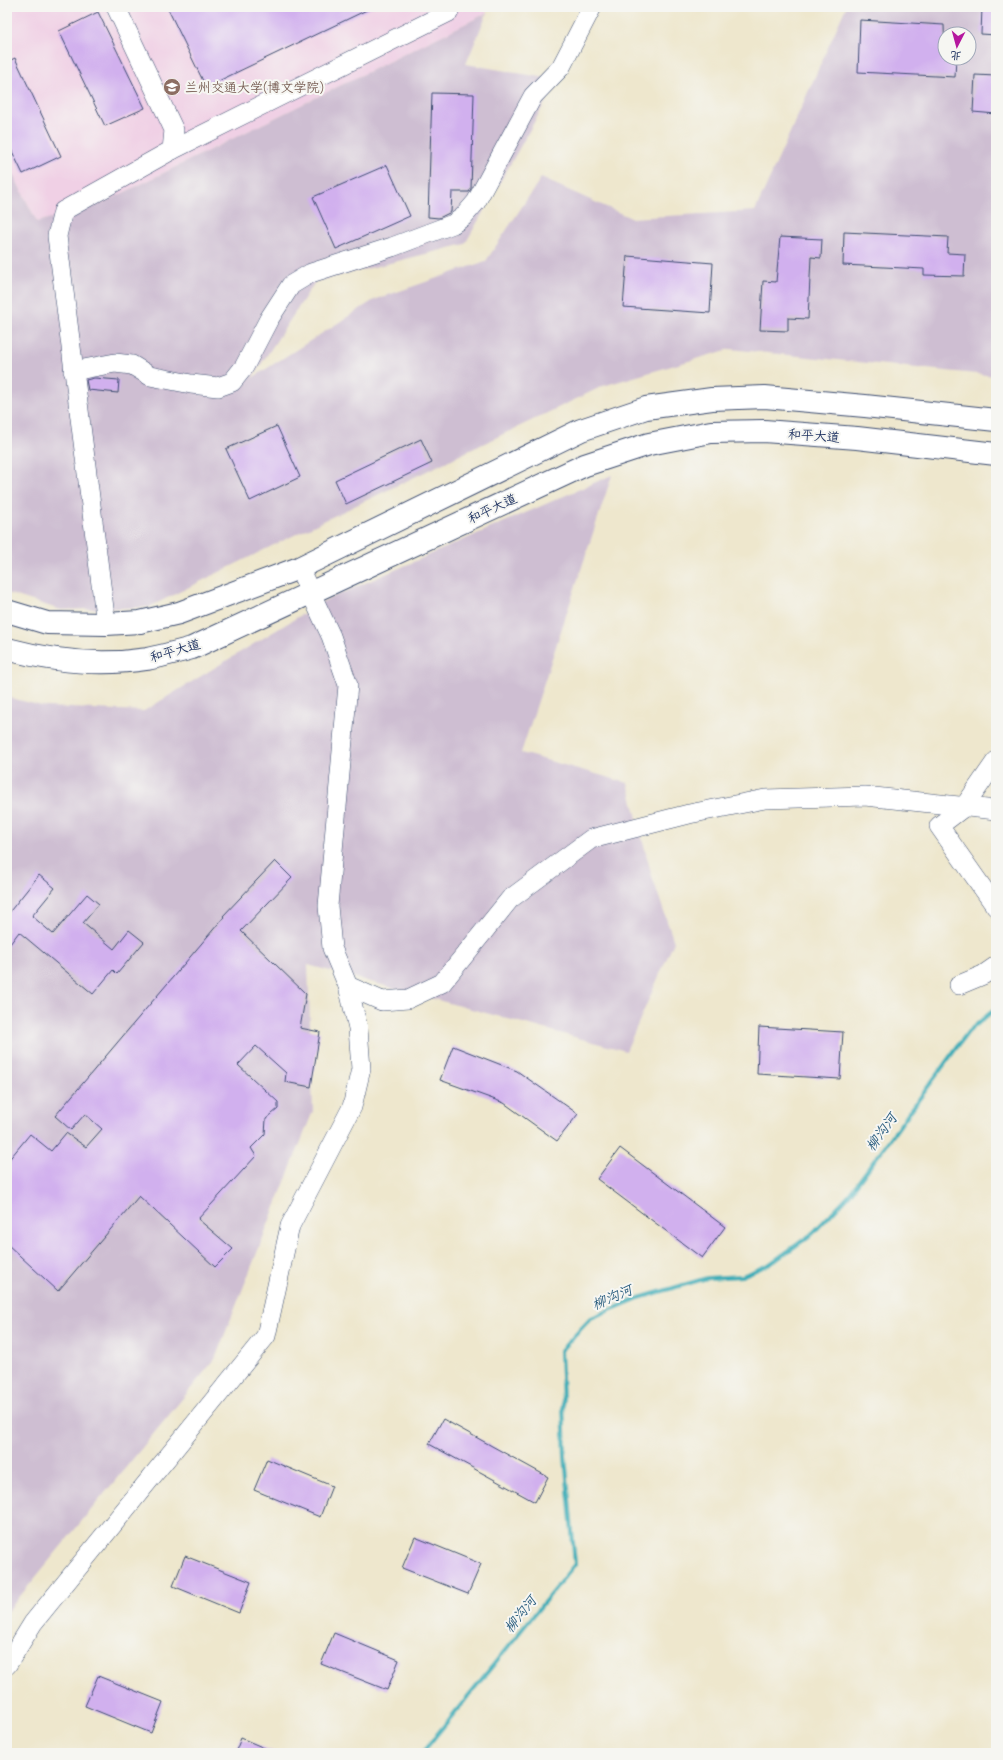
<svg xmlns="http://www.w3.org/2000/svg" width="1003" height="1760" viewBox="0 0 1003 1760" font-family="'Comic Neue','LXGW WenKai TC',sans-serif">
	<rect width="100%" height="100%" fill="#f6f6f2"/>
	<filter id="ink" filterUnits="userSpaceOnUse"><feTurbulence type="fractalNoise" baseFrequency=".025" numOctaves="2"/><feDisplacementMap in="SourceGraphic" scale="8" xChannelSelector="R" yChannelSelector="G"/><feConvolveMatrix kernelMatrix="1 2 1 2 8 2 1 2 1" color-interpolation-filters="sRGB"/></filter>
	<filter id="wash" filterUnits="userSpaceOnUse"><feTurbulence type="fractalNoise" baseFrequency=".012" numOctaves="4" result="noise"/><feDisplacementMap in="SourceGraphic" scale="16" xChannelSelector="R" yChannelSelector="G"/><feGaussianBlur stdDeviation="0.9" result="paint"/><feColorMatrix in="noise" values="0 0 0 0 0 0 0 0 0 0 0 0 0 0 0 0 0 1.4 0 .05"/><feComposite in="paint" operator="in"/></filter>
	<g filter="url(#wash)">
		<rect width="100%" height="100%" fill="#eee7cd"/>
		<path fill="#f0d0e5" d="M7 7H485L487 13 101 204 37 222 7 162Z"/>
		<g fill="#cebed2" fill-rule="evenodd">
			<path d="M846 7H996V376L730 349 603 386 280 542 149 607 61 610 7 593V162L37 222 101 204 487 13 466 64 558 80 465 244 315 282 252 378 374 300 486 261 541 178 631 218 755 211ZM945 34H969V58H945Z"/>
			<path d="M612 475 521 753 628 783 651 873 674 942 626 1051 308 965 313 1111 215 1359 7 1612V697L46 707 144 711 324 601Z"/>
		</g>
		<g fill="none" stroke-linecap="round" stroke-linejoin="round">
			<path stroke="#3cadb8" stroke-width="4" d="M422 1753 575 1564 565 1456 561 1350 591 1318 639 1298 707 1278 742 1276 770 1264 812 1234 849 1195 968 1032 996 1008"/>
		</g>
		<g id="blocks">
			<g fill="#d1b0ee">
				<path d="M167 7H373L206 87Z"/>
				<path d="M982 7H996V35L981 34Z"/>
				<path d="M98 12 145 108 105 126 59 31Z"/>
				<path d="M860 20 944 25 945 58H956L955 77 858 72Z"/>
				<path d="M15 58 61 156 23 174 7 141V62Z"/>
				<path d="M975 75 996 76V114L973 112Z"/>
				<path d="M432 93 474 94 471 189 469 192H452L451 212 439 218 428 217Z"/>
				<path d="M387 165 410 216 336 249 313 197Z"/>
				<path d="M844 232 948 237 947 253 965 254 964 276 924 275V269L843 265Z"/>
				<path d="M780 237 822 239 821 258 811 257 808 319 788 318V331L760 330 763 281 776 282Z"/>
				<path d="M627 256 713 263 710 313 623 307Z"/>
				<path d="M94 378 119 380 118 393 88 390 86 380Z"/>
				<path d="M277 426 300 477 250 501 226 449Z"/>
				<path d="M421 439 432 463 346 504 335 480Z"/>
				<path d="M275 861 292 878 241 931 306 994 300 1028 320 1032 311 1087 285 1082 286 1073 256 1046 238 1065 278 1102V1109L266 1119 265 1134 251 1148 256 1156 198 1219 233 1249 215 1267 139 1196 58 1291 7 1244V1162L30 1134 51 1151 66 1133 86 1147 102 1129 85 1114 71 1130 55 1116 224 917 223 916Z"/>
				<path d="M39 875 55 888 32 916 53 934 87 894 99 904 83 923 114 949 129 930 144 942 117 974 113 970 93 994 19 932 7 948V915Z"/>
				<path d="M759 1027 843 1032 840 1079 757 1074Z"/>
				<path d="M453 1046 517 1071 578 1114 557 1141 504 1103 440 1080Z"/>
				<path d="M620 1148 725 1227 702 1258 597 1179Z"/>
				<path d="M443 1419 548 1477 535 1502 429 1444Z"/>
				<path d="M267 1459 332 1486 320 1517 254 1490Z"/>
				<path d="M415 1537 481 1564 468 1594 402 1568Z"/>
				<path d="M185 1556 251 1582 239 1613 173 1586Z"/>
				<path d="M334 1633 399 1660 387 1690 321 1664Z"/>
				<path d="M98 1676 163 1702 151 1733 85 1706Z"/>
				<path d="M241 1738 276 1753H235Z"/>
			</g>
		</g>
	</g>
	<g filter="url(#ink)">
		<use href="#blocks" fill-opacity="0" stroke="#3b4b6f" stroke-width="1"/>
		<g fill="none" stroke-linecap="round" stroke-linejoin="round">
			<defs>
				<g id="minor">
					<path d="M172 150 449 12"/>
					<path d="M73 371 115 363 132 365 150 376 191 384 218 387 232 382 244 367 269 319 291 285 311 273 392 247 453 224 463 217 476 202 533 96 561 67 592 7"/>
					<path d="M106 624 57 236 63 211 172 150 174 130 116 7"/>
					<path d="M996 761 964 807 939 826 996 907"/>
					<path d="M959 985 983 975 996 966"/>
					<path d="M348 986 382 1001 408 999 442 983 510 899 591 839 689 814 765 799 865 796 996 810"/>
					<path d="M7 1665 33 1623 266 1336 290 1226 352 1107 361 1069 358 1028 348 986 332 948 328 906 348 685 331 636 299 568"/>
				</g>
				<g id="highway">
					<path d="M7 611 47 623 106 624 140 622 179 613 299 568 581 430 646 408 712 399 765 397 865 406 996 420"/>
					<path d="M7 649C52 661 101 666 147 659 162 656 177 652 192 648L585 465 649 444 711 432 764 431 857 438 996 454"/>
				</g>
			</defs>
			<use href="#minor" stroke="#3b4b6f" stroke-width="20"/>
			<use href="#highway" stroke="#3b4b6f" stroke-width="24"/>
			<use href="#minor" stroke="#fff" stroke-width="19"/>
			<use href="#highway" stroke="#fff" stroke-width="22"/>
		</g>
	</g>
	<defs>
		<symbol id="university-disc" viewBox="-11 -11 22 22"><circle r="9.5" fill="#8d6e63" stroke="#f6f6f2"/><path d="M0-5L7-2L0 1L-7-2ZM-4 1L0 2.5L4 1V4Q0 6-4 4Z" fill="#fff"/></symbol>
	</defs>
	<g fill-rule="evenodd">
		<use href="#university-disc" x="162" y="77" width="20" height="20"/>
	</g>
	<g text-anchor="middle" stroke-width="4" stroke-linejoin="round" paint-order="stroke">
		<g font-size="13" fill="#785e54" stroke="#f6f6f2" text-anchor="start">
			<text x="185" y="92">兰州交通大学(博文学院)</text>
		</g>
		<g font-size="13" fill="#1b2f5e" stroke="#f6f6f2">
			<text transform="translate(814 435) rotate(4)" y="5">和平大道</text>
			<text transform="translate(492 508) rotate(-25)" y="5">和平大道</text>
			<text transform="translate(175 650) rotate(-16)" y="5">和平大道</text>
		</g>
		<g font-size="14" font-style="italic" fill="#275b7e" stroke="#f6f6f2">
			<text transform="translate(881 1132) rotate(-54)" y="5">柳沟河</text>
			<text transform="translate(612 1297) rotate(-23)" y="5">柳沟河</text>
			<text transform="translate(520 1614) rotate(-51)" y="5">柳沟河</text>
		</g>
	</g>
	<rect width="1003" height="1760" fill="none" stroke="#f6f6f2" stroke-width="24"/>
	<g transform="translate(957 46) rotate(186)"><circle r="19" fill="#f6f6f2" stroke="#9ea6b7"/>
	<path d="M0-3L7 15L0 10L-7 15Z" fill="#b5179e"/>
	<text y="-6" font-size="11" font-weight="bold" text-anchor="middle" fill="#1b2f5e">北</text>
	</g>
</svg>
